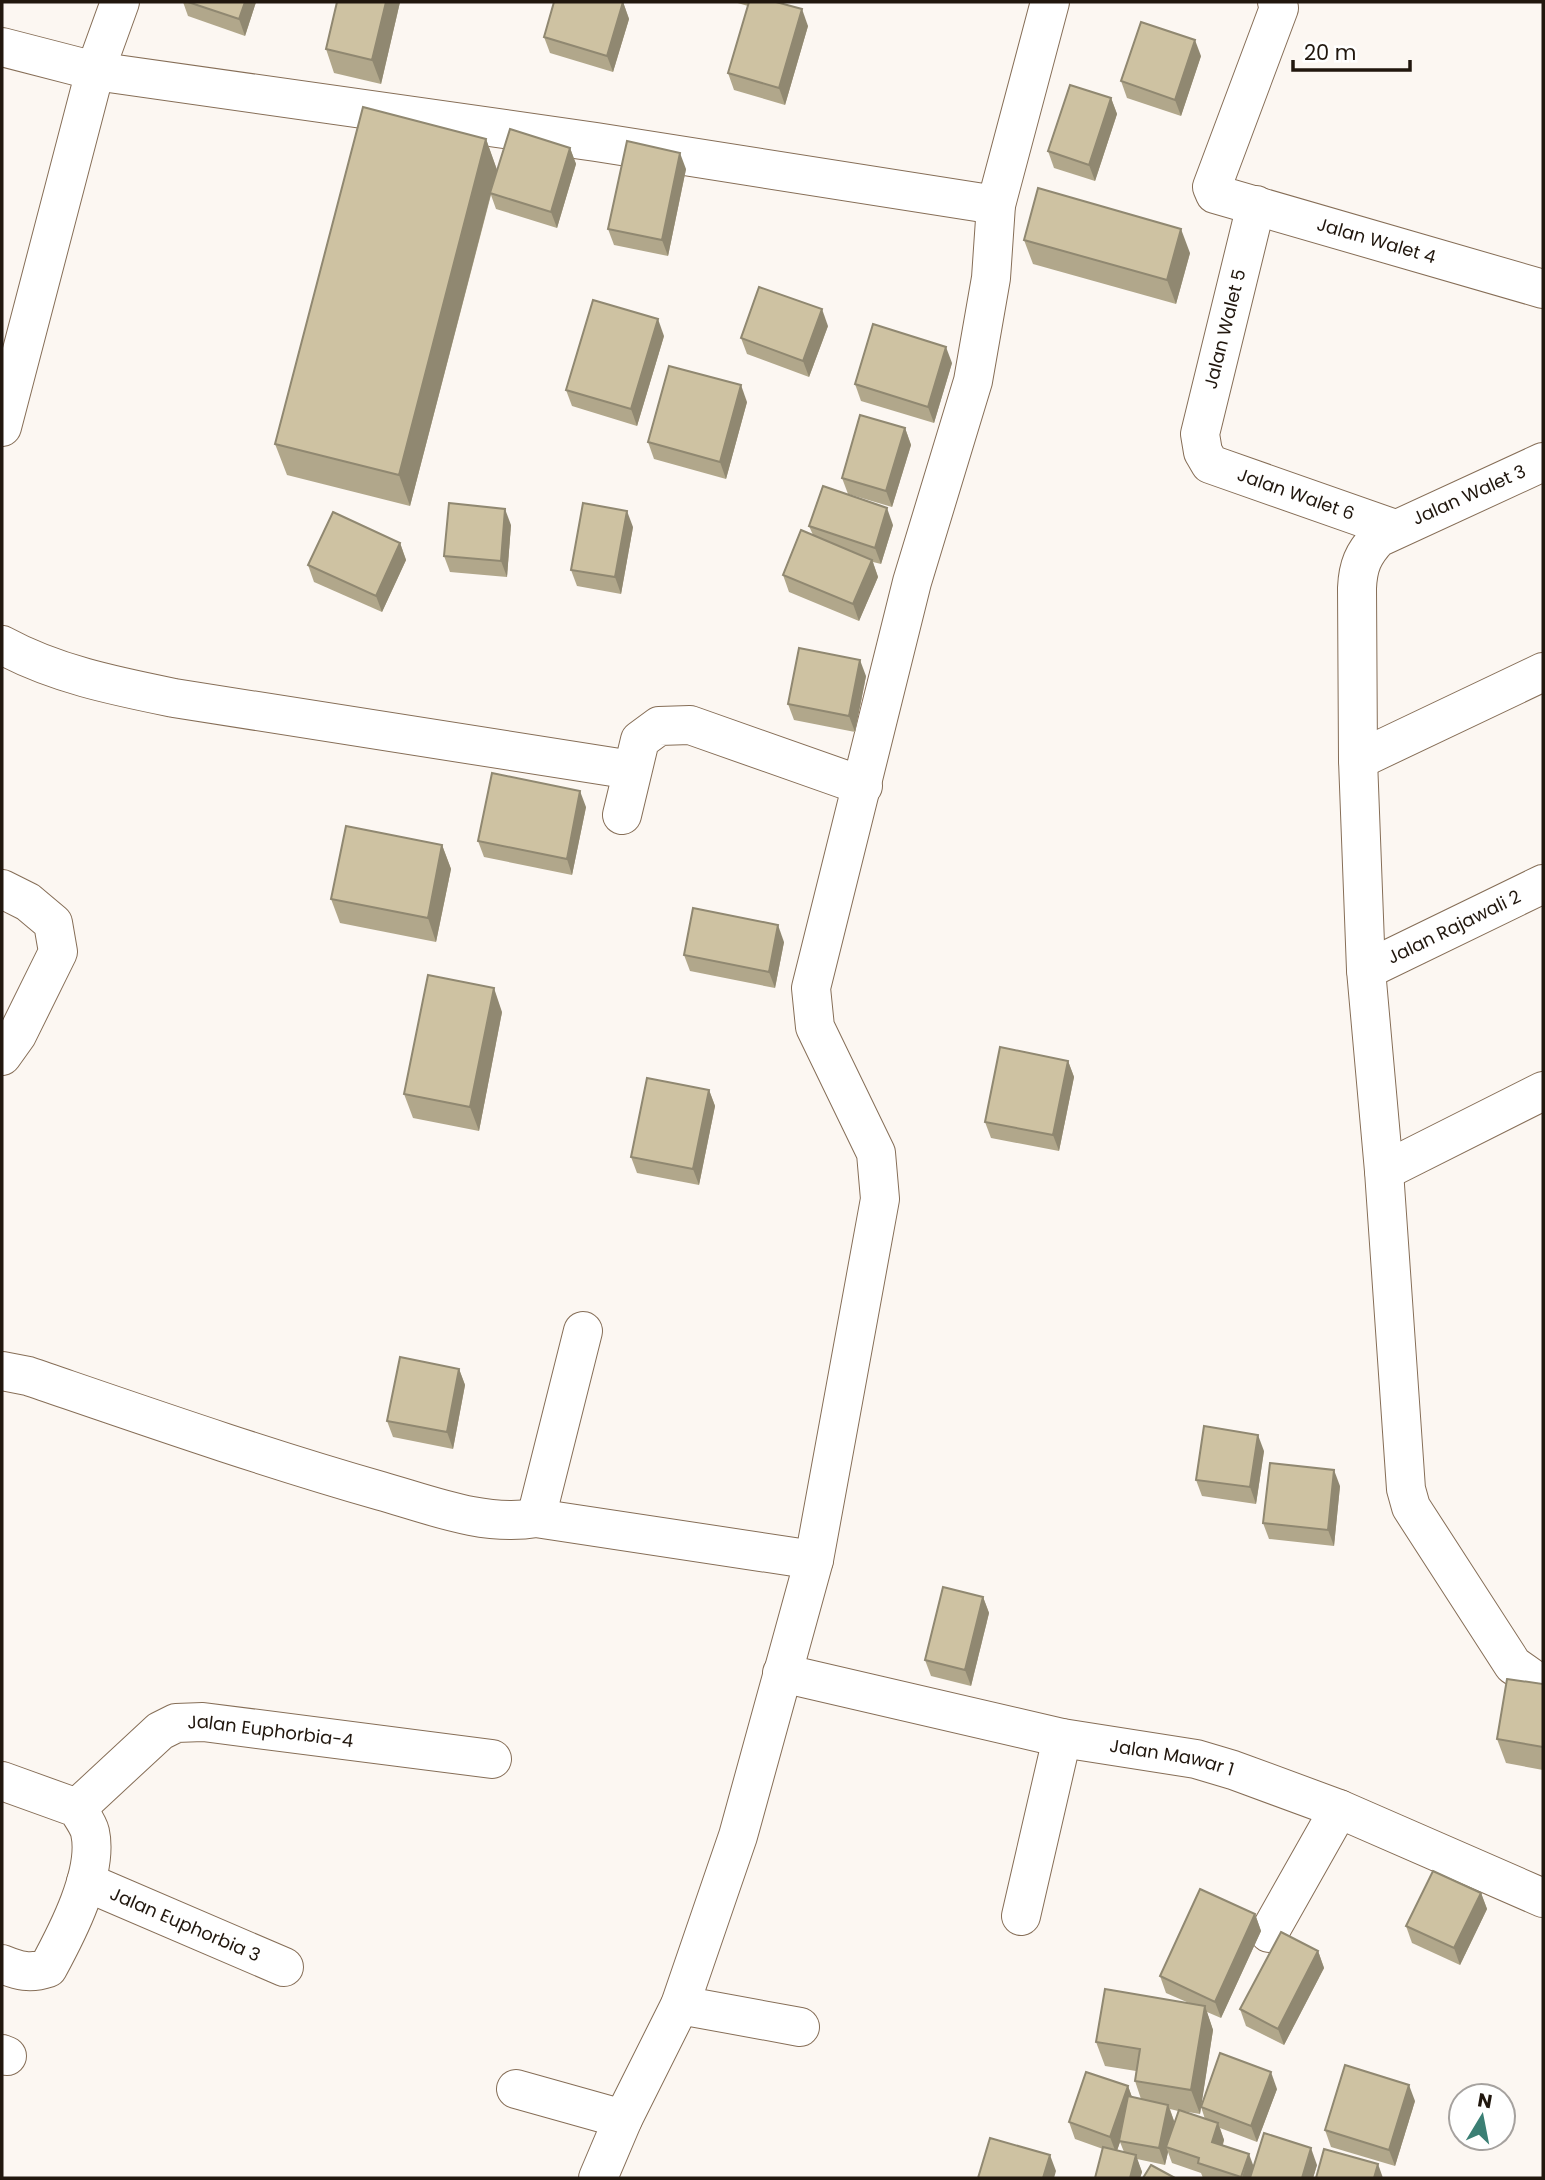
<svg xmlns="http://www.w3.org/2000/svg" width="1545" height="2180" viewBox="0 0 1545 2180" font-family="Poppins,sans-serif">
	<rect width="100%" height="100%" fill="#fcf7f2"/>
	<g fill="none" stroke-linecap="round" stroke-linejoin="round">
		<defs>
			<g id="minor">
				<path id="s1" d="M1277 2 1279 8 1212 187 1215 194 1543 289"/>
				<path d="M2 47 95 71 596 142 996 205"/>
				<path id="s2" d="M1256 205 1200 434 1203 452 1210 464 1395 529"/>
				<path d="M2 427 95 71 120 2"/>
				<path d="M1543 462 1378 538C1363 554 1358 566 1357 588L1358 760 1366 970 1384 1171 1406 1489 1411 1507 1513 1665 1543 1686"/>
				<path d="M2 645C55 674 115 686 174 698L632 770"/>
				<path d="M1358 760 1543 672"/>
				<path d="M622 815 640 740 659 726 690 725 863 786"/>
				<path d="M2 889 28 902 53 923 58 952 17 1035 2 1056"/>
				<path id="s3" d="M1366 970 1543 884"/>
				<path d="M1384 1171 1543 1091"/>
				<path d="M2 1371 28 1376C145 1416 262 1457 381 1491 430 1505 485 1527 536 1518L814 1560"/>
				<path d="M536 1518 583 1331"/>
				<path id="s4" d="M782 1673 1062 1738 1196 1759 1233 1770 1339 1809 1543 1898"/>
				<path d="M2 1781 77 1808C81 1815 88 1824 90 1832 99 1872 67 1933 48 1968 30 1974 19 1971 2 1964"/>
				<path id="s5" d="M77 1808 160 1731 176 1723 203 1722 492 1759"/>
				<path id="s6" d="M86 1882 284 1967"/>
				<path d="M1021 1916 1062 1738"/>
				<path d="M1269 1933 1339 1809"/>
				<path d="M680 2005 800 2027"/>
				<path d="M2 2054 7 2056"/>
				<path d="M516 2089 623 2119"/>
				<path d="M598 2178 623 2119 680 2005 738 1836 814 1560 880 1199 876 1153 815 1027 811 988 912 582 973 381 991 278 996 205 1050 2"/>
			</g>
		</defs>
		<use href="#minor" stroke="#866e57" stroke-width="40"/>
		<use href="#minor" stroke="#fff" stroke-width="38"/>
	</g>
	<g fill="#b1a78b" fill-rule="evenodd">
		<path d="M183 2H256L245 36 188 16Z"/>
		<path d="M400 2 381 84 334 73 326 49Z"/>
		<path d="M623 2 629 19 613 72 550 53 544 37Z"/>
		<path d="M734 2H776L808 26 785 105 734 90 728 73 748 6Z"/>
		<path d="M1201 56 1181 116 1127 98 1121 81Z"/>
		<path d="M1111 98 1117 114 1095 181 1054 168 1048 151Z"/>
		<path d="M486 139 497 170 570 148 576 164 557 228 496 209 491 195 410 506 287 475 275 444Z"/>
		<path d="M686 169 668 256 614 245 608 229Z"/>
		<path d="M1024 240 1190 253 1176 304 1033 264Z"/>
		<path d="M828 326 809 377 747 354 741 338Z"/>
		<path d="M664 336 637 426 572 406 566 390Z"/>
		<path d="M952 363 934 423 861 401 855 384Z"/>
		<path d="M747 402 726 479 654 459 648 442Z"/>
		<path d="M905 428 911 445 892 507 848 494 842 478Z"/>
		<path d="M511 525 507 577 450 572 444 556Z"/>
		<path d="M893 525 881 564 873 562 878 577 859 621 789 592 783 575 813 535 809 526Z"/>
		<path d="M633 527 621 594 577 586 571 570Z"/>
		<path d="M400 543 406 560 382 612 314 582 308 565Z"/>
		<path d="M866 676 855 732 794 720 788 704Z"/>
		<path d="M586 807 572 875 484 857 478 841Z"/>
		<path d="M442 845 451 869 436 942 340 923 331 899Z"/>
		<path d="M784 942 775 988 690 971 684 955Z"/>
		<path d="M502 1012 479 1131 413 1118 404 1094Z"/>
		<path d="M1068 1061 1074 1077 1059 1151 991 1138 985 1122Z"/>
		<path d="M709 1090 715 1106 699 1185 637 1173 631 1157Z"/>
		<path d="M459 1369 465 1385 453 1449 393 1437 387 1421Z"/>
		<path d="M1264 1451 1256 1504 1202 1496 1196 1480Z"/>
		<path d="M1340 1486 1334 1546 1269 1539 1263 1523Z"/>
		<path d="M983 1597 989 1613 971 1686 931 1676 925 1660Z"/>
		<path d="M1543 1684V1770L1506 1763 1497 1739Z"/>
		<path d="M1481 1893 1487 1909 1460 1965 1412 1943 1406 1926Z"/>
		<path d="M1255 1914 1261 1931 1221 2018 1207 2012 1213 2030 1201 2106 1277 2089 1257 2142 1220 2128 1224 2140 1223 2145 1254 2166 1317 2165 1313 2178H1203L1201 2173 1172 2163 1168 2152 1165 2165 1137 2159 1142 2172 1140 2178H1095L1103 2149 1075 2139 1069 2122 1128 2086 1132 2097 1141 2099 1135 2081 1136 2071 1105 2066 1096 2042 1189 2003 1166 1993 1160 1976ZM1201 2107 1205 2119 1182 2111 1200 2114ZM1170 2109 1178 2111 1174 2125V2121ZM1120 2142 1124 2152 1117 2151Z"/>
		<path d="M1318 1951 1324 1968 1284 2045 1246 2026 1240 2009Z"/>
		<path d="M1415 2101 1395 2166 1331 2147 1325 2130Z"/>
	</g>
	<g fill="#908871">
		<path d="M245 2H256L245 36 239 19Z"/>
		<path d="M386 2H400L381 84 372 60Z"/>
		<path d="M623 2 629 19 613 72 607 56Z"/>
		<path d="M802 9 808 26 785 105 779 88Z"/>
		<path d="M1195 40 1201 56 1181 116 1175 100Z"/>
		<path d="M1111 98 1117 114 1095 181 1089 165Z"/>
		<path d="M486 139 497 170 410 506 399 475Z"/>
		<path d="M570 148 576 164 557 228 551 212Z"/>
		<path d="M680 153 686 169 668 256 662 240Z"/>
		<path d="M1181 229 1190 253 1176 304 1167 280Z"/>
		<path d="M822 309 828 326 809 377 803 361Z"/>
		<path d="M658 319 664 336 637 426 631 409Z"/>
		<path d="M946 347 952 363 934 423 928 407Z"/>
		<path d="M741 385 747 402 726 479 720 462Z"/>
		<path d="M905 428 911 445 892 507 886 491Z"/>
		<path d="M887 508 893 525 881 564 875 548Z"/>
		<path d="M505 509 511 525 507 577 501 561Z"/>
		<path d="M627 511 633 527 621 594 615 577Z"/>
		<path d="M400 543 406 560 382 612 376 596Z"/>
		<path d="M872 560 878 577 859 621 853 604Z"/>
		<path d="M860 660 866 676 855 732 849 716Z"/>
		<path d="M580 791 586 807 572 875 567 859Z"/>
		<path d="M442 845 451 869 436 942 428 918Z"/>
		<path d="M778 925 784 942 775 988 769 972Z"/>
		<path d="M494 988 502 1012 479 1131 470 1107Z"/>
		<path d="M1068 1061 1074 1077 1059 1151 1053 1135Z"/>
		<path d="M709 1090 715 1106 699 1185 693 1169Z"/>
		<path d="M459 1369 465 1385 453 1449 447 1432Z"/>
		<path d="M1258 1435 1264 1451 1256 1504 1250 1487Z"/>
		<path d="M1334 1470 1340 1486 1334 1546 1328 1530Z"/>
		<path d="M983 1597 989 1613 971 1686 965 1670Z"/>
		<path d="M1481 1893 1487 1909 1460 1965 1454 1948Z"/>
		<path d="M1255 1914 1261 1931 1221 2018 1215 2002Z"/>
		<path d="M1318 1951 1324 1968 1284 2045 1278 2029Z"/>
		<path d="M1205 2006 1213 2030 1200 2114 1191 2090Z"/>
		<path d="M1271 2072 1277 2089 1257 2142 1251 2126Z"/>
		<path d="M1409 2085 1415 2101 1395 2166 1389 2150Z"/>
		<path d="M1128 2086 1134 2103 1119 2141 1120 2142 1116 2153 1110 2137Z"/>
		<path d="M1168 2105 1174 2121 1169 2148 1166 2147 1168 2152 1165 2165 1159 2148Z"/>
		<path d="M1218 2123 1224 2140 1218 2158 1212 2142Z"/>
		<path d="M1311 2148 1317 2165 1313 2178H1302Z"/>
		<path d="M1249 2154 1255 2170 1252 2178H1242Z"/>
		<path d="M1050 2155 1056 2171 1054 2178H1043Z"/>
		<path d="M1136 2155 1142 2172 1140 2178H1130Z"/>
		<path d="M1378 2164 1383 2178H1374Z"/>
	</g>
	<g fill="#cec2a2" stroke="#908871" stroke-width="2">
		<path d="M188 2H245L239 19Z"/>
		<path d="M337 2H386L372 60 326 49Z"/>
		<path d="M554 2H623L607 56 544 37Z"/>
		<path d="M749 2H776L802 9 779 88 728 73Z"/>
		<path d="M1141 22 1195 40 1175 100 1121 81Z"/>
		<path d="M1070 85 1111 98 1089 165 1048 151Z"/>
		<path d="M363 107 486 139 399 475 275 444Z"/>
		<path d="M510 129 570 148 551 212 490 193Z"/>
		<path d="M627 141 680 153 662 240 608 229Z"/>
		<path d="M1038 188 1181 229 1167 280 1024 240Z"/>
		<path d="M759 287 822 309 803 361 741 338Z"/>
		<path d="M593 300 658 319 631 409 566 390Z"/>
		<path d="M873 324 946 347 928 407 855 384Z"/>
		<path d="M669 366 741 385 720 462 648 442Z"/>
		<path d="M860 415 905 428 886 491 842 478Z"/>
		<path d="M823 486 887 508 875 548 809 526Z"/>
		<path d="M449 503 505 509 501 561 444 556Z"/>
		<path d="M583 503 627 511 615 577 571 570Z"/>
		<path d="M333 512 400 543 376 596 308 565Z"/>
		<path d="M801 530 872 560 853 604 783 575Z"/>
		<path d="M799 648 860 660 849 716 788 704Z"/>
		<path d="M492 773 580 791 567 859 478 841Z"/>
		<path d="M346 826 442 845 428 918 331 899Z"/>
		<path d="M693 908 778 925 769 972 684 955Z"/>
		<path d="M428 975 494 988 470 1107 404 1094Z"/>
		<path d="M1000 1047 1068 1061 1053 1135 985 1122Z"/>
		<path d="M647 1078 709 1090 693 1169 631 1157Z"/>
		<path d="M400 1357 459 1369 447 1432 387 1421Z"/>
		<path d="M1204 1426 1258 1435 1250 1487 1196 1480Z"/>
		<path d="M1270 1463 1334 1470 1328 1530 1263 1523Z"/>
		<path d="M943 1587 983 1597 965 1670 925 1660Z"/>
		<path d="M1507 1679 1543 1684V1747L1497 1739Z"/>
		<path d="M1433 1871 1481 1893 1454 1948 1406 1926Z"/>
		<path d="M1200 1889 1255 1914 1215 2002 1160 1976Z"/>
		<path d="M1281 1932 1318 1951 1278 2029 1240 2009Z"/>
		<path d="M1105 1989 1205 2006 1191 2090 1135 2081 1140 2049 1096 2042Z"/>
		<path d="M1220 2053 1271 2072 1251 2126 1201 2107Z"/>
		<path d="M1345 2065 1409 2085 1389 2150 1325 2130Z"/>
		<path d="M1086 2072 1128 2086 1110 2137 1069 2122Z"/>
		<path d="M1128 2096 1168 2105 1159 2148 1119 2141Z"/>
		<path d="M1179 2110 1218 2123 1212 2142 1249 2154 1241 2177 1198 2163 1199 2158 1166 2147Z"/>
		<path d="M1264 2133 1311 2148 1302 2178H1250Z"/>
		<path d="M990 2138 1050 2155 1043 2178H978Z"/>
		<path d="M1103 2147 1136 2155 1130 2178H1095Z"/>
		<path d="M1324 2149 1378 2164 1374 2178H1316Z"/>
		<path d="M1151 2165 1175 2178H1143Z"/>
	</g>
	<g text-anchor="middle" stroke-width="5" stroke-linejoin="round" paint-order="stroke">
		<g font-size="18" fill="#21170e" stroke="#fff">
			<text dy="6" stroke="none"><textPath href="#s1" startOffset="373">Jalan Walet 4</textPath></text>
			<text transform="translate(1225 329) rotate(-76)" y="6">Jalan Walet 5</text>
			<text dy="6" stroke="none"><textPath href="#s2" startOffset="359">Jalan Walet 6</textPath></text>
			<text transform="translate(1469 495) rotate(-24)" y="6">Jalan Walet 3</text>
			<text dy="6" stroke="none"><textPath href="#s3" startOffset="98">Jalan Rajawali 2</textPath></text>
			<text dy="6" stroke="none"><textPath href="#s5" startOffset="226">Jalan Euphorbia-4</textPath></text>
			<text dy="6" stroke="none"><textPath href="#s4" startOffset="399">Jalan Mawar 1</textPath></text>
			<text dy="6" stroke="none"><textPath href="#s6" startOffset="108">Jalan Euphorbia 3</textPath></text>
		</g>
	</g>
	<rect width="1545" height="2180" fill="none" stroke="#21170e" stroke-width="7"/>
	<g transform="translate(1482 2117) rotate(10)"><circle r="33" fill="#ffffff" stroke="#a6a29f" stroke-width="2"/>
	<path d="M0-5L12 26L0 18L-12 26Z" fill="#3b7f74"/>
	<text y="-10" font-size="19" font-weight="bold" text-anchor="middle" fill="#21170e">N</text>
	</g>
	<path d="M1293 60v10h117v-10" fill="none" stroke="#21170e" stroke-width="3.5"/>
	<text x="1304" y="60" font-size="21" fill="#21170e" stroke="#ffffff" stroke-width="5" paint-order="stroke">20 m</text>
</svg>
